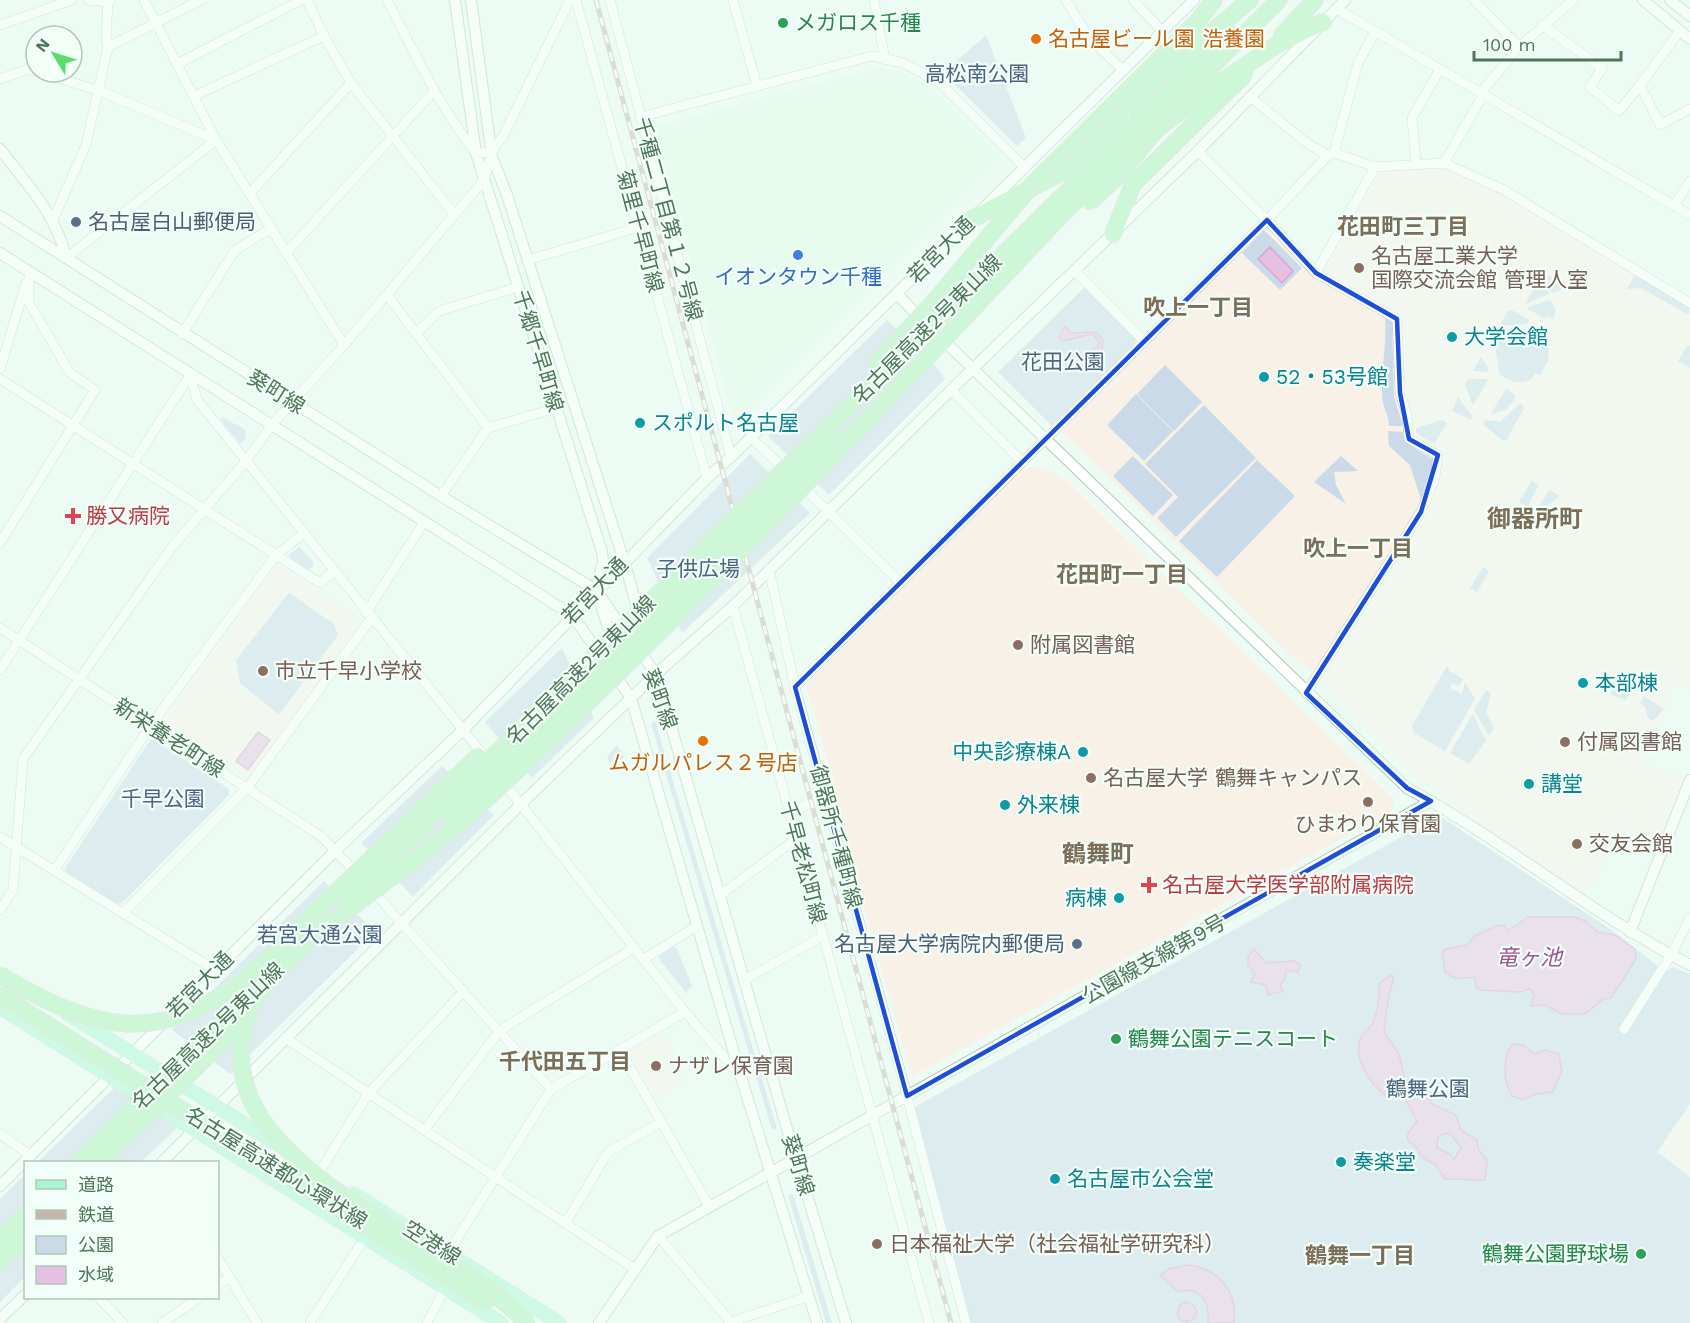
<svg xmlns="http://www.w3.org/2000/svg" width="1690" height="1323" viewBox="0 0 1690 1323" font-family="'Work Sans','Noto Sans JP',sans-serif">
	<rect width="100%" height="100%" fill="#ecfcf4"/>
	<path fill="#e0fbe6" d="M879 68 898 71 931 87 1004 159 735 425 655 127Z"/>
	<g fill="#f8f1e8">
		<path d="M1442 167 1498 191 1690 307V689L1673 683 1668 707 1638 761 1684 777 1658 842 1619 827 1591 889 1579 891 1484 829 1431 786 1421 783 1325 687 1314 671 1299 663 1061 431 1263 229 1269 230 1318 279 1379 174 1384 171Z"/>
		<path d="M1033 466 1048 470 1066 480 1393 798V806L1391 811 912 1077 832 795 835 788 806 685 1022 470Z"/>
		<path d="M280 567 359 618 360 625 251 774H247L166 722V717L275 569Z"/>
		<path d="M662 1032 678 1059 672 1064 688 1080 654 1096 631 1055 633 1047Z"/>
		<path d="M1690 1104V1177L1657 1152Z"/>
	</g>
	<g fill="#cadae9">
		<path d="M986 35 1026 138 1017 146 948 78 953 73V64Z"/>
		<path d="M1264 230 1302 268 1280 290 1242 253Z"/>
		<path d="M1542 275 1549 294 1525 304Z"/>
		<path d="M1547 275 1568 287 1552 293Z"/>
		<path d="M1635 275 1687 304 1690 307 1689 315 1641 288 1627 289Z"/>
		<path d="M1085 287 1136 337 1135 345 1052 426 998 372Z"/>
		<path d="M1550 300 1556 310 1553 319 1548 316 1546 319 1526 308Z"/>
		<path d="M1512 310 1529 320 1527 324 1499 326 1508 311Z"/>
		<path d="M1385 318 1392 321 1394 397 1403 426H1389C1389 415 1382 406 1382 394 1381 368 1387 344 1385 318Z"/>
		<path d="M887 320 937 367 945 379 829 495 768 436Z"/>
		<path d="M1515 328 1534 331 1549 348 1548 361 1540 375 1535 373 1532 379C1520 385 1510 382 1499 374 1500 354 1484 339 1515 328Z"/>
		<path d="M1688 345 1690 346V368L1678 361Z"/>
		<path d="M1481 357 1489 369 1487 372 1473 371Z"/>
		<path d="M1165 365 1202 402 1174 431 1137 394Z"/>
		<path d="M1468 379H1489L1473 405 1465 385Z"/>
		<path d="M1506 389 1515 395V399L1507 409 1490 415Z"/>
		<path d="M1136 394 1173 431 1144 461 1107 425Z"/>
		<path d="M1458 397 1472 416 1471 420 1452 411Z"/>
		<path d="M1519 404H1522L1524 408 1506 441 1502 440 1483 424 1485 420 1500 422Z"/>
		<path d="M1204 405 1256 458 1176 537 1157 518 1178 497 1145 464Z"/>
		<path d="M222 417 246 430 245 440 239 443 221 420Z"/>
		<path d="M1442 420 1447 423 1434 444 1416 433V428Z"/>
		<path d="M1388 431 1403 432 1404 442 1434 460 1421 499 1410 465 1389 446Z"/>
		<path d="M750 454 810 513 682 633 647 558Z"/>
		<path d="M1133 456 1173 495 1153 516 1113 476Z"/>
		<path d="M1341 456 1358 471 1334 472 1336 485 1346 504 1314 482Z"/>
		<path d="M1257 460 1295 496 1217 577 1179 541Z"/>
		<path d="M1531 481 1539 485 1527 507 1519 502Z"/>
		<path d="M1549 490 1560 496 1532 517Z"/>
		<path d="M299 547 313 561V566L308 570 290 559 289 555Z"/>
		<path d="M1483 567 1489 571 1477 592 1470 588Z"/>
		<path d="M289 593 334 624 338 635 279 715 240 683 236 660Z"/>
		<path d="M562 648 594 718 532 778 485 722Z"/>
		<path d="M1447 666 1449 671 1463 679 1459 686 1453 683 1450 688 1462 694 1465 682 1475 699 1445 751 1414 733 1412 726Z"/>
		<path d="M1621 675 1632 682 1634 686 1626 700 1610 694Z"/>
		<path d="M1486 690 1491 693 1486 713 1494 728 1489 736 1474 710Z"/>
		<path d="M1644 696 1664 709 1653 721 1648 718 1645 707 1640 703Z"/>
		<path d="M1473 714 1486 741 1469 764 1450 753Z"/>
		<path d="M655 721 777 1129 772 1130 651 724Z"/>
		<path d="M153 739 229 789V795L122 903 117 904 66 872 65 868 150 740Z"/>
		<path d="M617 745 624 757 621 763 609 761 607 757Z"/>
		<path d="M442 766 494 815 413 897 361 843Z"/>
		<path d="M1437 817 1443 818 1610 929 1658 966 1669 970 1673 967 1690 974V1104L1657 1152 1690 1177V1323H969L913 1108Z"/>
		<path d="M324 881 375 932 230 1074 172 1030Z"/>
		<path d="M673 947 677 949 692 986 686 993 659 959V956Z"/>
		<path d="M115 1087 176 1125 175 1130 141 1162H38Z"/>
		<path d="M25 1174V1277L0 1302V1199Z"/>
		<path d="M793 1194 832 1323H826L788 1195Z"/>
	</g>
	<g fill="#e5c0e3" stroke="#d6a7d3" stroke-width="1.5" fill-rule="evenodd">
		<path d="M1270 247 1293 271 1282 283 1258 259Z"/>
		<path d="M1065 326 1071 333 1096 332 1103 340 1102 352H1095L1093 350 1098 346 1099 341 1092 334 1063 341 1059 337Z"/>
		<path d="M258 732 270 740 248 770 236 761Z"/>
		<path d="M1528 917H1574L1585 921 1598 932 1615 935 1635 949 1636 959 1611 998 1603 999 1585 1014H1562L1545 1005 1531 1006 1534 995 1530 989 1520 992 1480 990 1476 987 1475 977 1456 979 1445 972 1442 954 1445 949 1467 945 1476 935 1498 925 1505 926 1508 931Z"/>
		<path d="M1254 949 1266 963 1295 961 1300 965 1298 972 1286 970 1285 979 1280 984 1283 991 1268 995 1266 985 1251 982 1255 974 1248 965V956Z"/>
		<path d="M1391 975 1394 979C1388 991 1386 1017 1384 1032L1399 1054 1405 1080 1420 1094 1428 1097 1432 1104 1456 1115 1461 1130 1477 1140 1479 1151 1487 1160 1485 1180 1445 1179 1435 1164C1425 1160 1421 1159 1417 1148L1408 1141C1406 1131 1412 1129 1417 1121 1410 1110 1410 1103 1399 1093L1385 1095C1370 1083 1349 1055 1363 1034 1365 1030 1370 1029 1372 1024 1379 1011 1378 997 1380 983ZM1444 1134H1451L1461 1148 1454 1160 1450 1154 1437 1148 1438 1137Z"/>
		<path d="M1513 1044 1523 1045 1534 1054 1546 1050 1559 1054 1562 1071 1553 1092 1536 1094 1523 1100 1512 1096C1503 1082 1502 1056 1513 1044Z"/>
		<path d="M1187 1265C1219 1268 1238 1292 1234 1323H1208C1210 1304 1202 1285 1178 1292L1160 1275 1169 1269Z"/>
		<path d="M1186 1302 1193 1305 1197 1312 1194 1319 1187 1322 1179 1319 1177 1313 1180 1305Z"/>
	</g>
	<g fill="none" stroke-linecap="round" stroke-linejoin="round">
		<defs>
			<g id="minor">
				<path d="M88 0 108 2"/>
				<path d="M144 0 216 140 344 345"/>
				<path d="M307 0 324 36 351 83 454 214"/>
				<path d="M387 0C414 51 439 107 476 153L492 152"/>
				<path d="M576 0 707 478"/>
				<path d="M610 0 731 457"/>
				<path d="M733 0 757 86"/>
				<path d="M874 0 885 60"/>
				<path d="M1066 0 1088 37 1123 70"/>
				<path d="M1133 0 1162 31"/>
				<path d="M1474 0 1519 47"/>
				<path d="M1337 9 1690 215"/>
				<path d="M0 25 72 0"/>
				<path d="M1542 25 1602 68 1590 87 1619 111 1640 85 1660 125 1690 109"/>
				<path d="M108 47 201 0"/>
				<path d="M177 64 301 0"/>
				<path d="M38 72 100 91 216 140 66 258"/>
				<path d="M0 79 29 69 36 71"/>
				<path d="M1640 85 1680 31"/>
				<path d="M194 96 324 36"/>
				<path d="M1250 97 1308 144 1328 155 1334 153 1375 167 1444 163 1504 190 1690 303"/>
				<path d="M640 117 872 56 903 63 938 81 1025 168"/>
				<path d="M1198 151 1267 220 1316 273 1397 319 1400 393 1407 415 1409 439 1438 455 1435 477 1421 512 1306 693"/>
				<path d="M1334 153 1358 63 1375 32"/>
				<path d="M1416 163 1412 118 1439 71"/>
				<path d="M1444 163 1483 95 1484 89 1519 47 1573 0"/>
				<path d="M250 193 351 83"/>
				<path d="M1674 206 1690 181"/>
				<path d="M53 220 86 145 108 47 106 39 108 2 111 0"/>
				<path d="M287 252 435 90"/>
				<path d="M528 260 639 227"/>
				<path d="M1075 271 1144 341"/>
				<path d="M1316 273 1375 167"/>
				<path d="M387 295 488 428"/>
				<path d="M417 333 439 311 518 287"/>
				<path d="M182 334 235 250 272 228"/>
				<path d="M0 369 26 283"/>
				<path d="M190 375 197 400 484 756"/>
				<path d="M0 379 320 583 334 571"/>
				<path d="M951 390 1022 462"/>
				<path d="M751 438 787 471"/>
				<path d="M801 485 900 582"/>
				<path d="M441 496 488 428 556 408"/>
				<path d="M0 543 95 390 70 373 29 303V272"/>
				<path d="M769 569 795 687 902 1077 966 1323"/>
				<path d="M733 606 929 1323"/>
				<path d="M366 613 424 522"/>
				<path d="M0 628 322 837 357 874"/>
				<path d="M0 670 190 375"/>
				<path d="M795 687 1267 220 1328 155"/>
				<path d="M503 782 685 1012 739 1074"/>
				<path d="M790 812 825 797"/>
				<path d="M0 837 215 970"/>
				<path d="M54 871 151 725 276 555 304 533"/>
				<path d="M371 889 551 1089"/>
				<path d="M719 896 797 838"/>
				<path d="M0 910 13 890 23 759 172 547 246 461 271 426 344 345 484 180 492 152 504 134 570 0"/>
				<path d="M123 913 247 788 371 619"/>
				<path d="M644 959 697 926"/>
				<path d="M744 980 823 936"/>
				<path d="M1624 1029 1671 955 1690 918"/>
				<path d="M285 1038 633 1268"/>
				<path d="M620 1050 709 1206"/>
				<path d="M425 1129 500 1030 634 948"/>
				<path d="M0 1134 31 1156"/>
				<path d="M320 1171 368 1094 464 991"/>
				<path d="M565 1224 608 1152 661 1122"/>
				<path d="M658 1236 730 1321"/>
				<path d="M218 1258 257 1323"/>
				<path d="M448 1259V1253L551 1089 685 1012"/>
				<path d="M218 1285 229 1277"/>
				<path d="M99 1298 123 1323"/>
				<path d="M162 1323 199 1298"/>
				<path d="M310 1323 366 1236"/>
				<path d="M427 1323 447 1285"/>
				<path d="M728 1323 809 1296"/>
			</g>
			<g id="tertiary">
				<path d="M455 0 476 153 602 552 603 562 596 590 613 643"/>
				<path d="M471 0 492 157 507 195 624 561 640 617"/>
				<path d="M1643 0 1690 39"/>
				<path d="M1670 0 1690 16"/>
				<path d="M0 149C26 183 57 215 66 258"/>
				<path d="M0 216 441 496 596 590 626 633"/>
				<path d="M0 253 572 615 602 657"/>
				<path d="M897 294 922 320"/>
				<path d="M940 337 1407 788C1505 841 1591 914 1690 965"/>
				<path d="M637 648 656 674 787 1129 846 1323"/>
				<path d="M613 672 631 698 741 1077 817 1323"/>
				<path d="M1630 932 1690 780"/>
				<path d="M162 1162 520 805 656 674 733 606 959 382 1198 151 1345 0"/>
				<path d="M0 1186 335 851 463 730 707 478 731 457 1194 0"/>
				<path d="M0 1319 26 1294"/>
				<path d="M599 1323 658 1236 1431 801"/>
			</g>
			<g id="primary">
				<path d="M0 1007 501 1323"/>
				<path d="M67 1013 280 1146"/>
				<path d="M354 1194 419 1235"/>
				<path d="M451 1255 559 1323"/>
			</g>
			<g id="motorway">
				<path d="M1198 21 1214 0"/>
				<path d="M1282 35 1315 0"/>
				<path d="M1202 59 1229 32"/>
				<path d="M1210 68 1279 0"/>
				<path d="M1130 108 1155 80 1250 0"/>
				<path d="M1117 177 1157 129 1210 89 1281 42 1323 22"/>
				<path d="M972 219 1066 170 1119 118"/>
				<path d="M1113 234 1133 184 1244 75"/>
				<path d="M0 1240 26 1215"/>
				<path d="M0 1261 26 1236"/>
			</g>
		</defs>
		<use href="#minor" stroke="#afccb8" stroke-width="10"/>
		<use href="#tertiary" stroke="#afccb8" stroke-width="12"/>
		<use href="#primary" stroke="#ced9d1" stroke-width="15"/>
		<use href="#motorway" stroke="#ced9d1" stroke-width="18"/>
		<use href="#minor" stroke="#fff" stroke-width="9"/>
		<use href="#tertiary" stroke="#fff" stroke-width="10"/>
		<use href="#primary" stroke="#a9f5d1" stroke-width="14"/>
		<use href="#motorway" stroke="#a7f1b3" stroke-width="16"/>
		<defs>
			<path id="rail" d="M596 0 951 1323"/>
		</defs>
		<use href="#rail" stroke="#c6b6a9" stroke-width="5"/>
		<use href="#rail" stroke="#f2fef8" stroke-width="3" stroke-dasharray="9" stroke-linecap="butt"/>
		<defs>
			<g id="motorway-bridge">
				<path d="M1090 202 1117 177"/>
				<path d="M1057 219 1210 68"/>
				<path d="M877 363 932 304 1033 184 1198 21"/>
				<path d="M451 818 834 440"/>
				<path d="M347 900 1202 59"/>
				<path d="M0 975C95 1031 157 1048 249 976L478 756"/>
				<path d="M0 995 486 1302"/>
				<path d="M78 1162 253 992"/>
				<path d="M100 1162 246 1018"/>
				<path d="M527 1323C454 1247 272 1185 245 1083 237 1052 240 1019 260 992 295 946 347 911 393 876 434 846 472 813 509 778 701 597 883 405 1064 212"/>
			</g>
		</defs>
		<use href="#motorway-bridge" stroke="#ced9d1" stroke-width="18" stroke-linecap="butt"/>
		<use href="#motorway-bridge" stroke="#a7f1b3" stroke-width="16"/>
	</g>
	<path d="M0 0H1690V1323H0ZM1267 220 1316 273 1397 319 1400 393 1409 439 1438 455 1421 512 1306 693 1407 788 1431 801 907 1096 795 687Z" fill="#ecfcf4" fill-opacity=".55" fill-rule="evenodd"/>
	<path fill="none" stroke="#1d4ed8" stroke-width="4.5" stroke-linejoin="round" d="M1267 220 1316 273 1397 319 1400 393 1409 439 1438 455 1421 512 1306 693 1407 788 1431 801 907 1096 795 687Z"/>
	<g fill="#2e9e5b" stroke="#f2fef8" stroke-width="2">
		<circle cx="783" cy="23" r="6"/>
		<circle cx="1116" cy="1039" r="6"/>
		<circle cx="1641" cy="1254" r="6"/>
	</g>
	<g fill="#e8710a" stroke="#f2fef8" stroke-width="2">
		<circle cx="1036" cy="39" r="6"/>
		<circle cx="703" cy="741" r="6"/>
	</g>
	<g fill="#5c6f8a" stroke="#f2fef8" stroke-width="2">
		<circle cx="76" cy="222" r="6"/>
		<circle cx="1077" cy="944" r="6"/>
	</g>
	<circle fill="#3f7fe0" stroke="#f2fef8" stroke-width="2" cx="798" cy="255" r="6"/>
	<g fill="#8d6e63" stroke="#f2fef8" stroke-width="2">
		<circle cx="1359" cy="268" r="6"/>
		<circle cx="1018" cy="645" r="6"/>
		<circle cx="263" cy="671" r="6"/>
		<circle cx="1565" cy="742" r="6"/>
		<circle cx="1091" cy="778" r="6"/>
		<circle cx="1368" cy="802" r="6"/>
		<circle cx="1577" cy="844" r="6"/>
		<circle cx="656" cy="1066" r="6"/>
		<circle cx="877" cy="1244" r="6"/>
	</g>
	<g fill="#0f9aa8" stroke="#f2fef8" stroke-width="2">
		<circle cx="1452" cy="337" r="6"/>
		<circle cx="1264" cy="377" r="6"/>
		<circle cx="640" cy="423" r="6"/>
		<circle cx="1583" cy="683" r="6"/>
		<circle cx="1083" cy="752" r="6"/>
		<circle cx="1529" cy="784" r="6"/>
		<circle cx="1005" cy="805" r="6"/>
		<circle cx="1119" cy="898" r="6"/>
		<circle cx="1341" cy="1162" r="6"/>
		<circle cx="1055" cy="1179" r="6"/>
	</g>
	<g fill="#e0444e" stroke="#f2fef8" stroke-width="2">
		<path d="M70 507h6v6h6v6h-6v6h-6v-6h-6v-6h6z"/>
		<path d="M1146 876h6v6h6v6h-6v6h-6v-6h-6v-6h6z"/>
	</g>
	<g text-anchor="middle" stroke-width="4.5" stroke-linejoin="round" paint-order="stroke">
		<g font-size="21" fill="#27864d" stroke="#f2fef8" text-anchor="start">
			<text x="795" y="30">メガロス千種</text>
			<text x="1128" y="1046">鶴舞公園テニスコート</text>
			<text x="1629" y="1261" text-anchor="end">鶴舞公園野球場</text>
		</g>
		<g font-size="21" fill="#c56008" stroke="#f2fef8" text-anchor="start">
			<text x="1048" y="46">名古屋ビール園 浩養園</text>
			<text x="703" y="770" text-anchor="middle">ムガルパレス２号店</text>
		</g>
		<g font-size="21" fill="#4e6486" stroke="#f2fef8">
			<text x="977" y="81">高松南公園</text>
			<text x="1063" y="369">花田公園</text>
			<text x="698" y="576">子供広場</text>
			<text x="163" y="806">千早公園</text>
			<text x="320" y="942">若宮大通公園</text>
			<text x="1428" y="1096">鶴舞公園</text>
		</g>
		<g font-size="21" fill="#4f7659" stroke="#f2fef8">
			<text transform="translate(668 219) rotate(75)" y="7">千種二丁目第１２号線</text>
			<text transform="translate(640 231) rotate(75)" y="7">菊里千早町線</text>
			<text transform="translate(941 250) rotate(-45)" y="7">若宮大通</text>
			<text transform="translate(927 329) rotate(-45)" y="7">名古屋高速2号東山線</text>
			<text transform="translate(538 351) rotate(73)" y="7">千郷千早町線</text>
			<text transform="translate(276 392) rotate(32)" y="7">葵町線</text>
			<text transform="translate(595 591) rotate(-46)" y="7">若宮大通</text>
			<text transform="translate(581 670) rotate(-45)" y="7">名古屋高速2号東山線</text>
			<text transform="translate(660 699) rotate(70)" y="7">葵町線</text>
			<text transform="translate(169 738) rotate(33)" y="7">新栄養老町線</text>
			<text transform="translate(836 837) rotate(75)" y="7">御器所千種町線</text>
			<text transform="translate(803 862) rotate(75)" y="7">千早老松町線</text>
			<text transform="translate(1154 959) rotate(-29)" y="7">公園線支線第9号</text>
			<text transform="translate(200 985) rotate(-45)" y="7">若宮大通</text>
			<text transform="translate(208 1036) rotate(-44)" y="7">名古屋高速2号東山線</text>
			<text transform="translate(798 1165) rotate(73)" y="7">葵町線</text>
			<text transform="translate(276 1168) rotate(32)" y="7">名古屋高速都心環状線</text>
			<text transform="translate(432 1243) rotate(32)" y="7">空港線</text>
		</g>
		<g font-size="21" fill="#4e5e75" stroke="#f2fef8" text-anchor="start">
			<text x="88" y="229">名古屋白山郵便局</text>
			<text x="1065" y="951" text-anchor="end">名古屋大学病院内郵便局</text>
		</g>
		<g font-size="21" fill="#785e54" stroke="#f2fef8" text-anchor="start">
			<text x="1371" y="263">名古屋工業大学<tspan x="1371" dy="24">国際交流会館 管理人室</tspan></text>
			<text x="1030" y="652">附属図書館</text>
			<text x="275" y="678">市立千早小学校</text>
			<text x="1577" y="749">付属図書館</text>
			<text x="1103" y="785">名古屋大学 鶴舞キャンパス</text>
			<text x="1368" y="831" text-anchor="middle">ひまわり保育園</text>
			<text x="1589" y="851">交友会館</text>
			<text x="668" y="1073">ナザレ保育園</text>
			<text x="889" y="1251">日本福祉大学（社会福祉学研究科）</text>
		</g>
		<g font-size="21" fill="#366cbe" stroke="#f2fef8">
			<text x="798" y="284">イオンタウン千種</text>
		</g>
		<g font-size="21" fill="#0d838f" stroke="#f2fef8" text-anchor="start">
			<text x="1464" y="344">大学会館</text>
			<text x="1276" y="384">52・53号館</text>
			<text x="652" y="430">スポルト名古屋</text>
			<text x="1595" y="690">本部棟</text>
			<text x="1071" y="759" text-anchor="end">中央診療棟A</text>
			<text x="1541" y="791">講堂</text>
			<text x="1017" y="812">外来棟</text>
			<text x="1107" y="905" text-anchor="end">病棟</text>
			<text x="1353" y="1169">奏楽堂</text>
			<text x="1067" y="1186">名古屋市公会堂</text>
		</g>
		<g font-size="21" fill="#be3a42" stroke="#f2fef8" text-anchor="start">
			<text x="86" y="523">勝又病院</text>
			<text x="1162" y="892">名古屋大学医学部附属病院</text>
		</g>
		<g font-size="22" font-weight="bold" fill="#7d6e5a" stroke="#f2fef8">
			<text x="1403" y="234">花田町三丁目</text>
			<text x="1198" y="315">吹上一丁目</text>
			<text x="1358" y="556">吹上一丁目</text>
			<text x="1122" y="582">花田町一丁目</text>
			<text x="565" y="1069">千代田五丁目</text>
			<text x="1360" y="1263">鶴舞一丁目</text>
		</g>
		<g font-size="22" font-style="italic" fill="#9c5497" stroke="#f2fef8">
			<text x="1529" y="965">竜ヶ池</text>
		</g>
		<g font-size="24" font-weight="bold" fill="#7d6e5a" stroke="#f2fef8">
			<text x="1535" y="527">御器所町</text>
			<text x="1098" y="862">鶴舞町</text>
		</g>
	</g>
	<rect x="24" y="1161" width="195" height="138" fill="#f2fef8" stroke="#b1c8b8" stroke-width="1.5"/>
	<rect x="36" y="1180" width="30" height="9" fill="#a9f5d1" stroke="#b1c8b8" stroke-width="1.5"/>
	<text x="78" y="1191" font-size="18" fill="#4f7659">道路</text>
	<rect x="36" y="1210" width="30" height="9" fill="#c6b6a9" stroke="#b1c8b8" stroke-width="1.5"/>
	<text x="78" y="1221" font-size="18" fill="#4f7659">鉄道</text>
	<rect x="36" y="1236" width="30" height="18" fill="#cadae9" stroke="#b1c8b8" stroke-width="1.5"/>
	<text x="78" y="1251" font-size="18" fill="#4f7659">公園</text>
	<rect x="36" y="1266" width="30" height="18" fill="#e5c0e3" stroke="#b1c8b8" stroke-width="1.5"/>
	<text x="78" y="1281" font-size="18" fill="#4f7659">水域</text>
	<g transform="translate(54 54) rotate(308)"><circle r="28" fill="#f2fef8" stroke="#b1c8b8" stroke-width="1.5"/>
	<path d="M0-4.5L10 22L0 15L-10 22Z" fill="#5adc6a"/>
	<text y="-9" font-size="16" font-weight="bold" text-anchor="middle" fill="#4f7659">N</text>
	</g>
	<path d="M1474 51v9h147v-9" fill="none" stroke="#4f7659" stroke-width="3"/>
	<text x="1483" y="51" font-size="18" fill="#4f7659" stroke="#f2fef8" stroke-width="4.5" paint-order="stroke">100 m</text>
</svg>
